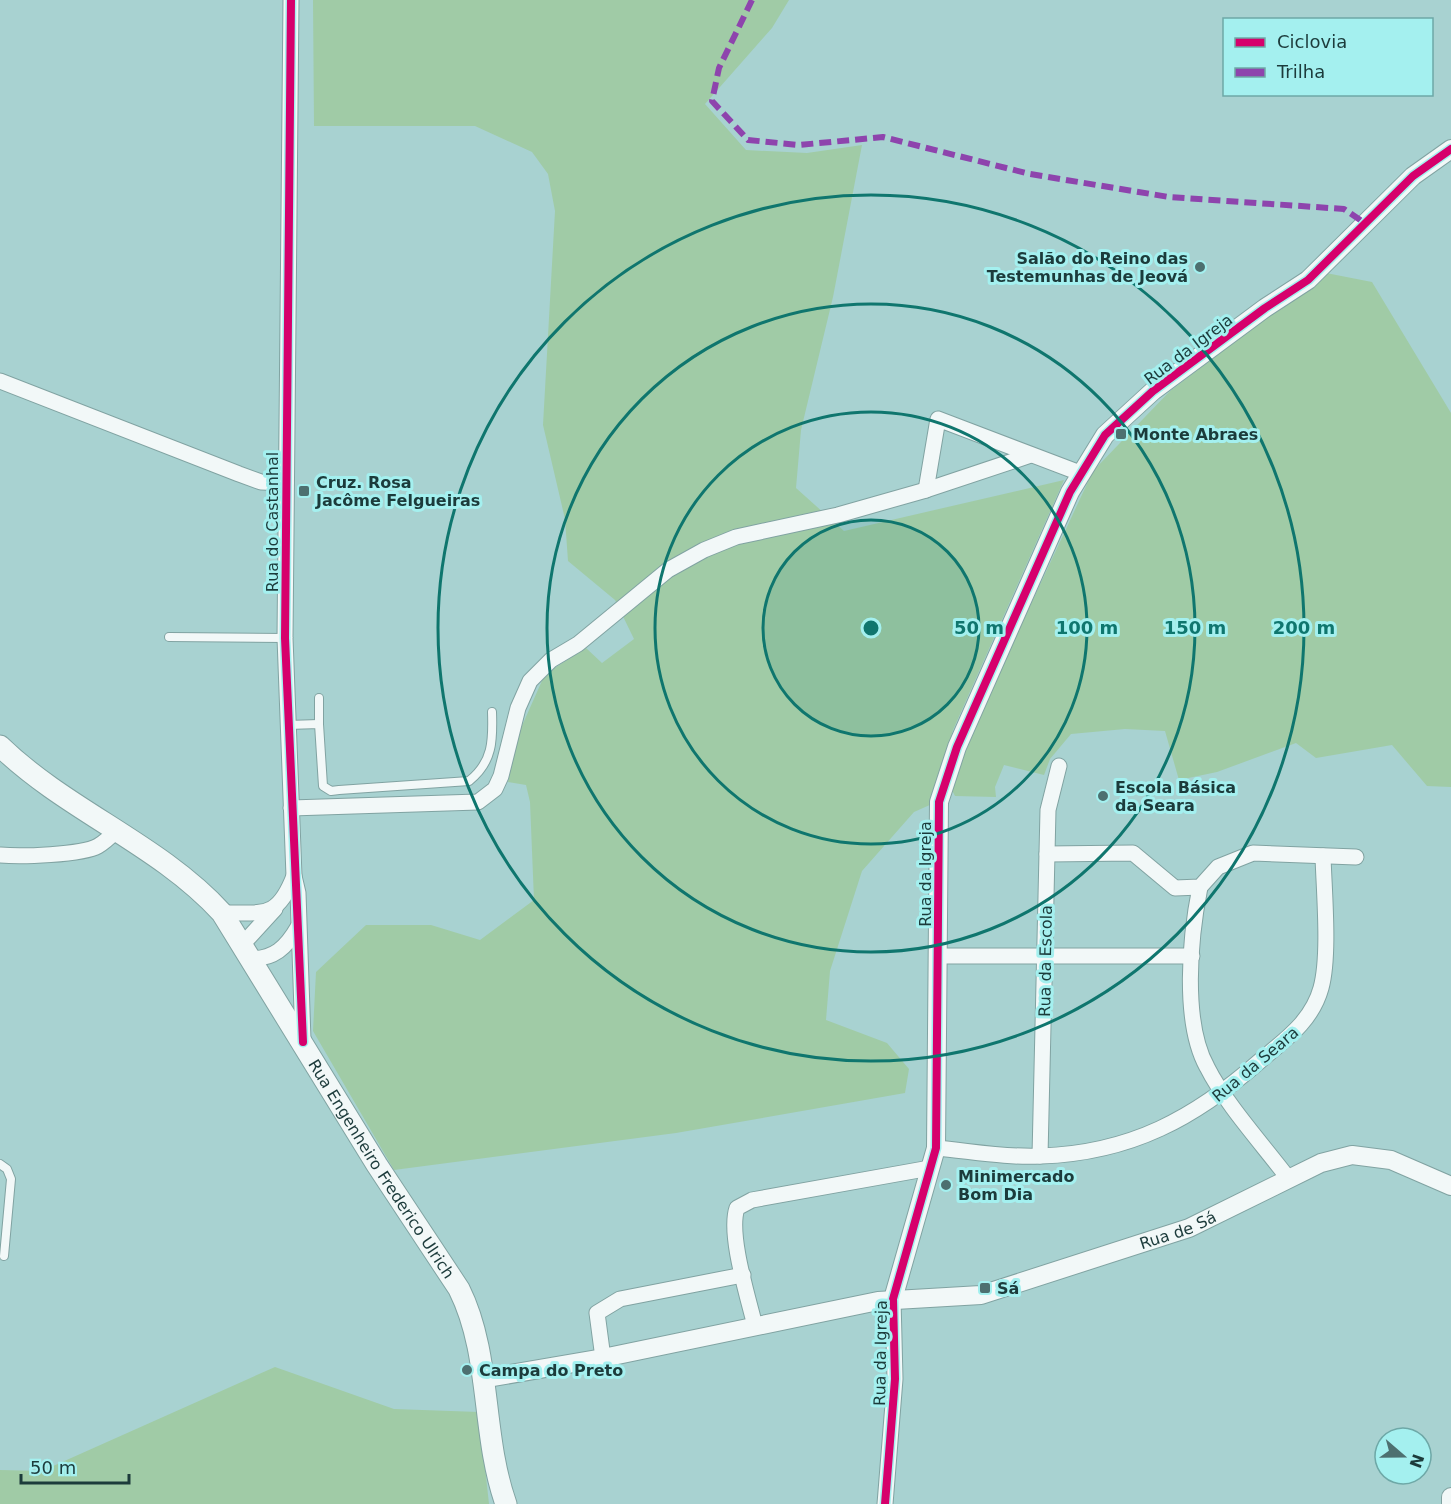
<svg xmlns="http://www.w3.org/2000/svg" width="1451" height="1504" viewBox="0 0 1451 1504" font-family="'DejaVu Sans',sans-serif">
	<rect width="100%" height="100%" fill="#a8d2d1"/>
	<g fill="#a0cba6">
		<path d="M313 0H789L772 28 705 104 746 150 807 153 862 145 833 297 801 430 796 488 844 531 1064 480 953 730 932 804 914 812 862 871 830 971 826 1020 887 1043 909 1069 905 1093 676 1133 394 1170 313 1031 316 972 366 925H431L480 940 534 900 530 802 526 785 508 782 517 737 545 674 586 648 602 663 634 639 615 600 568 561 565 519 543 425 555 211 548 174 532 152 475 126H314Z"/>
		<path d="M1326 273 1372 282 1451 413V787L1427 786 1392 745 1316 758 1296 743 1217 772 1179 780 1165 731 1125 729 1071 734 1050 759 1044 775 1004 765 995 787 996 797 955 796 950 786 1017 634 1093 471 1170 391Z"/>
		<path d="M275 1367 394 1409 479 1412 489 1504H0V1470L42 1471Z"/>
	</g>
	<g fill="none" stroke-linecap="round" stroke-linejoin="round">
		<defs>
			<g id="service">
				<path d="M169 637 285 638"/>
				<path d="M319 698V724"/>
				<path d="M288 725 319 724 323 786 331 791 339 790 469 781C493 762 493 740 492 712"/>
				<path d="M0 1164 7 1169 11 1179 4 1256"/>
			</g>
			<g id="minor">
				<path d="M291 0 285 638 294 876 298 893 303 1040"/>
				<path d="M0 381 239 474 261 482 286 483"/>
				<path d="M926 490 938 419 1080 473"/>
				<path d="M291 808 478 802 495 789 501 776 518 708 530 681 551 660 578 644 668 570 704 550 736 537 838 515 926 490 1031 455"/>
				<path d="M1047 854 1133 853 1175 888 1200 887 1218 867 1253 853 1356 857"/>
				<path d="M0 855C20 857 82 855 98 846 105 842 111 836 116 831"/>
				<path d="M1200 887C1190 937 1182 1022 1207 1067 1225 1103 1263 1145 1288 1178"/>
				<path d="M222 913C263 912 277 920 294 876"/>
				<path d="M241 946 275 909"/>
				<path d="M939 956H1192"/>
				<path d="M249 959C274 959 286 948 298 927"/>
				<path d="M936 1148C970 1151 1007 1158 1041 1156 1131 1153 1195 1118 1261 1060 1286 1039 1312 1021 1321 988 1330 955 1324 892 1323 856"/>
				<path d="M1040 1156 1048 810 1059 766"/>
				<path d="M755 1326C748 1297 728 1234 737 1208L752 1200 930 1168"/>
				<path d="M603 1358 597 1313 620 1299 743 1275"/>
				<path d="M885 1504 895 1379 893 1299"/>
			</g>
			<g id="tertiary">
				<path d="M893 1299 936 1148 939 802 957 747 1070 492 1105 435 1153 391 1265 308 1308 280 1413 176 1451 149"/>
				<path id="s1" d="M482 1379 603 1358 878 1301 981 1295 1189 1228 1321 1163 1352 1155 1391 1160 1451 1186"/>
				<path d="M1451 1504V1497"/>
			</g>
			<g id="secondary">
				<path id="s2" d="M0 746C67 811 159 844 222 913L377 1165 459 1289C492 1355 481 1434 506 1504"/>
			</g>
		</defs>
		<use href="#service" stroke="#81a3a2" stroke-width="10"/>
		<use href="#minor" stroke="#81a3a2" stroke-width="17"/>
		<use href="#tertiary" stroke="#81a3a2" stroke-width="20"/>
		<use href="#secondary" stroke="#81a3a2" stroke-width="23"/>
		<use href="#service" stroke="#f2f8f8" stroke-width="8"/>
		<use href="#minor" stroke="#f2f8f8" stroke-width="15"/>
		<use href="#tertiary" stroke="#f2f8f8" stroke-width="18"/>
		<use href="#secondary" stroke="#f2f8f8" stroke-width="21"/>
		<path stroke="#8e44ad" stroke-width="6" stroke-dasharray="12 6" stroke-linecap="butt" d="M752 0 719 68 712 101 748 140 799 145 883 137 1030 174 1169 197 1344 209 1366 224"/>
		<defs>
			<g id="cycleway">
				<path d="M291 0 285 638 303 1042"/>
				<path d="M885 1504 895 1379 893 1299 936 1148 939 802 957 747 1070 492 1105 435 1153 391 1265 308 1308 280 1413 176 1451 149"/>
			</g>
		</defs>
		<use href="#cycleway" stroke="#a4f0ef" stroke-width="11"/>
		<use href="#cycleway" stroke="#d6006c" stroke-width="8"/>
	</g>
	<circle cx="871" cy="628" r="108" fill="#0f766e" fill-opacity=".12"/>
	<g fill="none" stroke="#0f766e" stroke-width="3">
		<circle cx="871" cy="628" r="108"/>
		<circle cx="871" cy="628" r="216"/>
		<circle cx="871" cy="628" r="324"/>
		<circle cx="871" cy="628" r="433"/>
	</g>
	<g fill="#4d7070" stroke="#a4f0ef" stroke-width="2">
		<circle cx="1200" cy="267" r="6"/>
		<rect x="1115" y="428" width="12" height="12" rx="3"/>
		<rect x="298" y="485" width="12" height="12" rx="3"/>
		<circle cx="1103" cy="796" r="6"/>
		<circle cx="946" cy="1185" r="6"/>
		<rect x="979" y="1282" width="12" height="12" rx="3"/>
		<circle cx="467" cy="1370" r="6"/>
	</g>
	<g text-anchor="middle" stroke-width="6" stroke-linejoin="round" paint-order="stroke">
		<g font-size="16" font-weight="bold" fill="#1c3b3b" stroke="#a4f0ef" text-anchor="start">
			<text x="1188" y="264" text-anchor="end">Salão do Reino das<tspan x="1188" dy="18">Testemunhas de Jeová</tspan></text>
			<text x="1133" y="440">Monte Abraes</text>
			<text x="316" y="488">Cruz. Rosa<tspan x="316" dy="18">Jacôme Felgueiras</tspan></text>
			<text x="1115" y="793">Escola Básica<tspan x="1115" dy="18">da Seara</tspan></text>
			<text x="958" y="1182">Minimercado<tspan x="958" dy="18">Bom Dia</tspan></text>
			<text x="997" y="1294">Sá</text>
			<text x="479" y="1376">Campa do Preto</text>
		</g>
		<g font-size="16" fill="#1c3b3b" stroke="#a4f0ef">
			<text transform="translate(1188 349) rotate(-37)" y="6">Rua da Igreja</text>
			<text transform="translate(272 522) rotate(-90)" y="6">Rua do Castanhal</text>
			<text transform="translate(925 874) rotate(-90)" y="6">Rua da Igreja</text>
			<text transform="translate(1045 961) rotate(-89)" y="6">Rua da Escola</text>
			<text transform="translate(1255 1064) rotate(-40)" y="6">Rua da Seara</text>
			<text dy="6" stroke="none"><textPath href="#s2" startOffset="580">Rua Engenheiro Frederico Ulrich</textPath></text>
			<text dy="6" stroke="none"><textPath href="#s1" startOffset="714">Rua de Sá</textPath></text>
			<text transform="translate(880 1353) rotate(-89)" y="6">Rua da Igreja</text>
		</g>
	</g>
	<circle cx="871" cy="628" r="9" fill="#0f766e" stroke="#a4f0ef" stroke-width="3"/>
	<g font-size="18" text-anchor="middle" font-weight="bold" fill="#0f766e" stroke="#a4f0ef" stroke-width="6" stroke-linejoin="round" paint-order="stroke">
		<text x="979" y="634">50 m</text>
		<text x="1087" y="634">100 m</text>
		<text x="1195" y="634">150 m</text>
		<text x="1304" y="634">200 m</text>
	</g>
	<rect x="1223" y="18" width="210" height="78" fill="#a4f0ef" stroke="#6ea8a7" stroke-width="1.5"/>
	<rect x="1235" y="38" width="30" height="9" fill="#d6006c" stroke="#6ea8a7" stroke-width="1.5"/>
	<text x="1277" y="48" font-size="18" fill="#1c3b3b">Ciclovia</text>
	<rect x="1235" y="68" width="30" height="9" fill="#8e44ad" stroke="#6ea8a7" stroke-width="1.5"/>
	<text x="1277" y="78" font-size="18" fill="#1c3b3b">Trilha</text>
	<g transform="translate(1403 1456) rotate(110)"><circle r="28" fill="#a4f0ef" stroke="#6ea8a7" stroke-width="1.5"/>
	<path d="M0-4.5L10 22L0 15L-10 22Z" fill="#4d7070"/>
	<text y="-9" font-size="16" font-weight="bold" text-anchor="middle" fill="#1c3b3b">N</text>
	</g>
	<path d="M21 1474v9h108v-9" fill="none" stroke="#1c3b3b" stroke-width="3"/>
	<text x="30" y="1474" font-size="18" fill="#1c3b3b" stroke="#a4f0ef" stroke-width="4.5" paint-order="stroke">50 m</text>
</svg>
